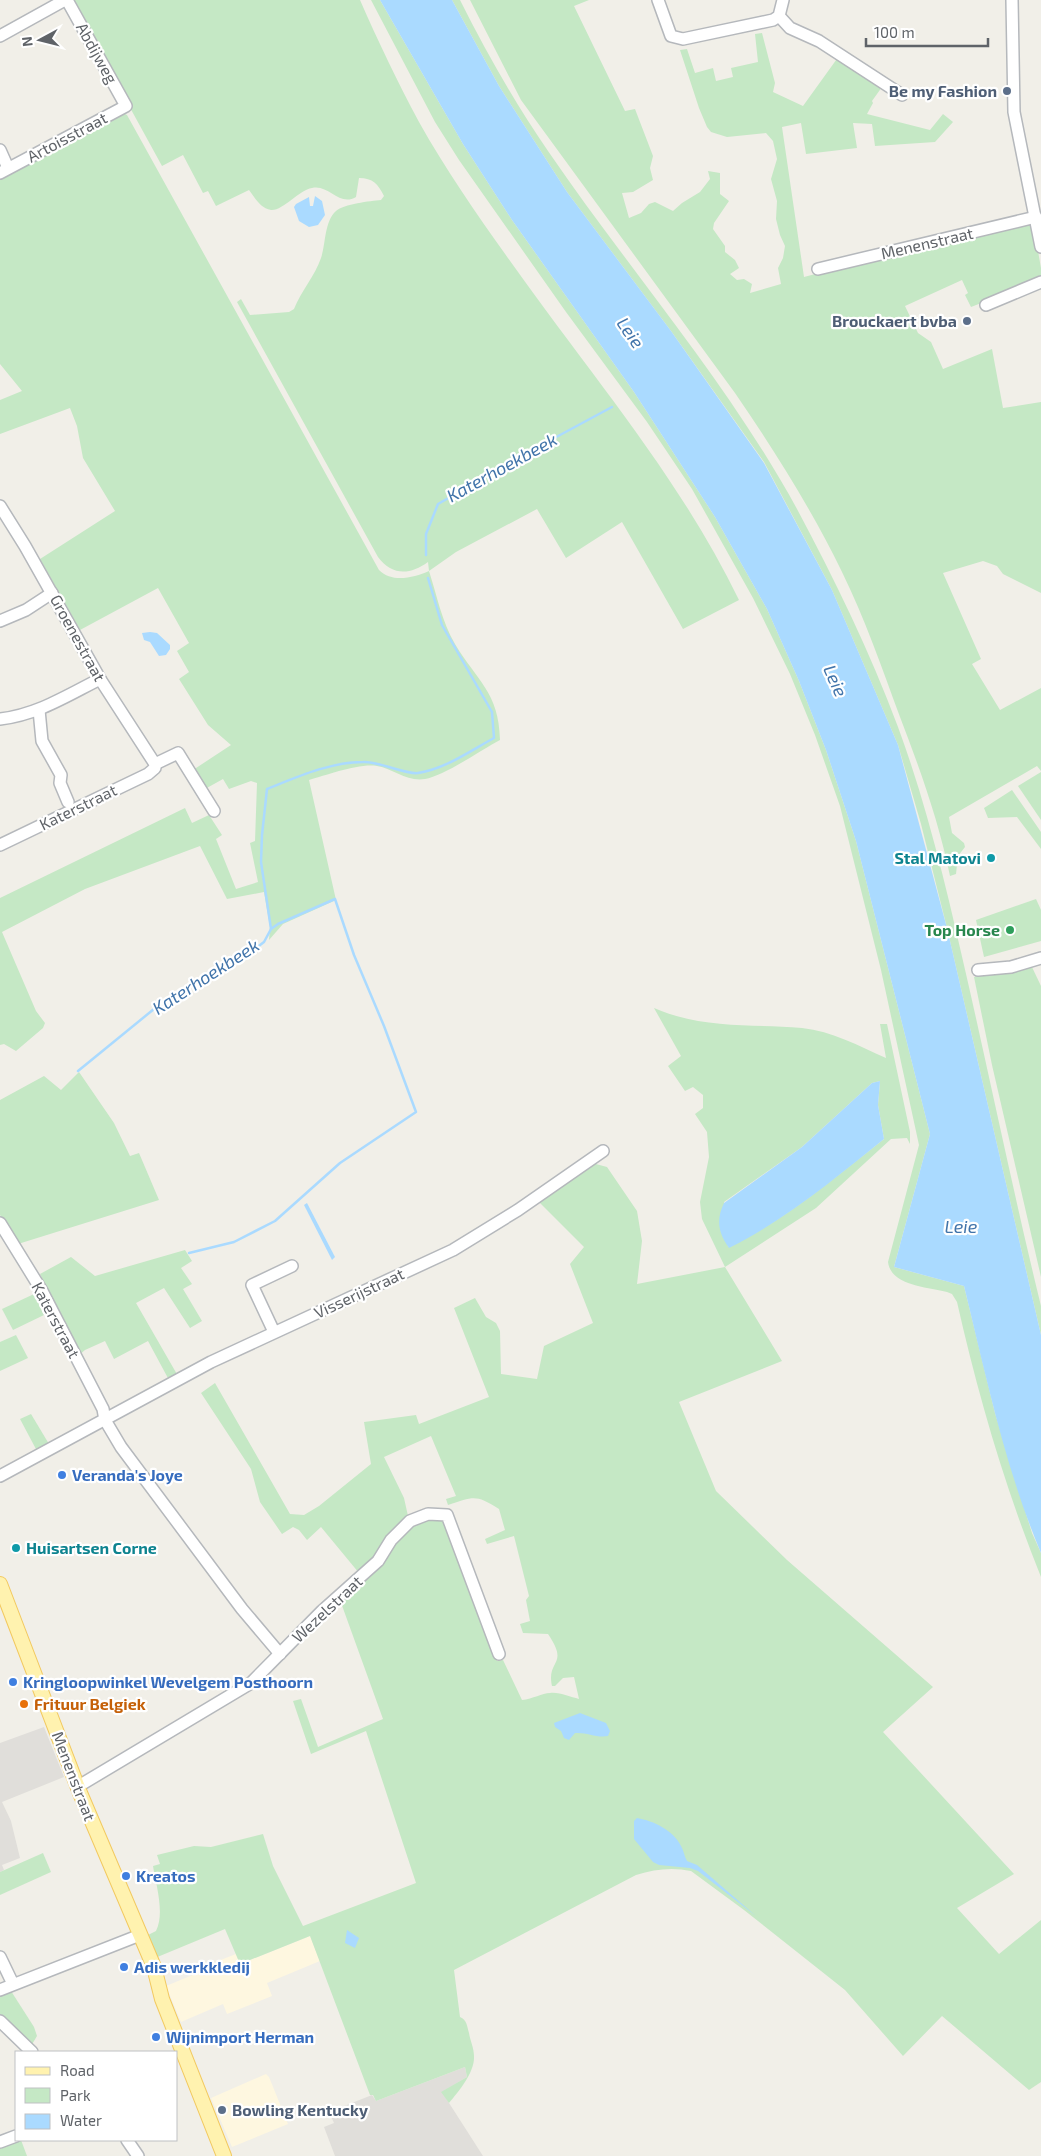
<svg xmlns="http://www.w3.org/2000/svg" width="1041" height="2156" viewBox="0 0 1041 2156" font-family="'Exo 2',sans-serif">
	<rect width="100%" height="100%" fill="#f1efe8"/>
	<g fill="#fef7e0">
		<path d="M310 1936 320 1961 267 1983 272 1996 227 2014 223 2004 181 2022 166 1986 219 1964 218 1961 236 1954 240 1964Z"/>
		<path d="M266 2074 269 2077 288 2124 232 2147 211 2098Z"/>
	</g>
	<g fill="#e0deda">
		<path d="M44 1727 64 1777 2 1802 11 1821 20 1858 2 1865 4 1870 0 1872V1743Z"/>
		<path d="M465 2067 467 2077 442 2092 483 2156H335L324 2127 334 2123 329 2112 372 2095 376 2101Z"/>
	</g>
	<g fill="#c5e8c5" fill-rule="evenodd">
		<path d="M71 0H360C378 41 398 83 419 122 447 172 480 219 513 265 591 375 680 478 739 600L683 629 622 522 566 558 537 509 456 552 429 571C437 596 442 622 455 644 477 681 499 692 500 740 481 750 444 776 425 779 407 782 394 769 377 766 359 763 327 775 309 780L336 900 283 924 269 940 270 927 264 892 227 899 200 846 85 889 2 932 36 1011 45 1023 43 1028 16 1051 4 1044 0 1045V898L185 808 192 823 209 815 222 835 216 839 236 889 258 882 250 843 255 841 257 783 251 781 229 789 223 779 205 789 193 770 231 745 208 725 179 679 189 672 177 651 189 643 158 588 80 630 40 559 115 511 83 458 77 426 70 408 0 434V400L22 391 0 364V178L125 114 127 115 379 570C392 583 413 578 429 571L428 562C410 575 392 576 378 557L237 302 241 299 250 315 289 312 294 309C301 291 315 276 321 258 326 244 324 222 336 211 344 204 370 201 381 200L384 196C378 184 373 178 359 178L356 197C339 207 329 184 312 188 299 190 283 211 271 210 260 208 255 198 249 190L216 206 208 191 203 193 183 155 162 166Z"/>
		<path d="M371 0H380L463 144 512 220 634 392 715 517 767 609 799 681 826 750 856 841 930 1134 894 1267 964 1286 995 1413 1032 1533 1041 1553V1577C1005 1488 978 1395 957 1302L952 1294 947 1292C928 1287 891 1286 888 1262L919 1145 881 970 840 806 815 735 790 674 753 598 692 489 647 422 566 312 459 160 435 122Z"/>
		<path d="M452 0H460C486 52 515 103 548 151 630 271 727 381 797 509 835 580 870 652 898 727 929 811 949 899 969 987 993 1093 1015 1200 1041 1306V1335L947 928 921 824 898 745 832 590 764 462 671 331 567 192 499 86Z"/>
		<path d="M470 0H589L574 6 625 111 635 109 653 156 650 168 653 180 633 192 622 193 629 218 641 213 649 204 655 202 673 211 682 203 700 192 710 179 708 171 720 173V194L729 201 714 223 713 229 725 246V252L735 260 739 268 730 274 737 280 744 279 752 284 750 293 781 284 778 268 783 258 785 246 780 235 776 219 777 201 771 179 777 159 773 141 766 133 727 137 711 132 707 127 699 108 680 50 687 49 695 73 713 68 716 81 733 77 731 68 758 62 755 34 762 33 775 83 773 92 803 106 839 56 882 87 872 101 873 103 867 114 930 130 943 114 953 122 935 142 875 146 872 124 853 123 857 148 806 154 801 123 782 127 804 277 914 248 1033 223 1041 268V275L1035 282 971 307 965 295 968 293 962 280 905 306 918 333 931 342 943 369 992 349 1003 408 1041 402V593L1003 574 997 566 983 561 943 573 981 659 972 664 1000 710 1041 688V771L1037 766 949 817 952 833 964 843 965 847 958 856 956 874 950 876C939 822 920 769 900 717 882 668 865 619 842 572 812 510 774 450 735 393L521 100Z"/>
		<path d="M1041 772V820L1018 786Z"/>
		<path d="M1012 790 1041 832V849L1017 817 988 818 984 808Z"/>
		<path d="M1036 899 1041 910V941L984 957 976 920Z"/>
		<path d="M1031 965 1041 986V1277L992 1065 974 977Z"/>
		<path d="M654 1008C702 1029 752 1024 802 1028 832 1031 859 1046 886 1058L880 1024H887L910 1132V1144L907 1138 891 1139 816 1208 725 1267 782 1361 679 1402 716 1491 787 1560 933 1687 883 1732 1014 1874 957 1908 999 1954 1041 1920V2082L1029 2090 942 2016 903 2056 845 1990 744 1910 691 1871C672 1867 655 1869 636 1875L454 1970 460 2017C467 2020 467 2026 469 2033 470 2040 474 2048 474 2056 475 2072 459 2091 449 2103L441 2092 467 2077 465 2067 376 2101 373 2095H370L310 1936 240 1964 225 1929 155 1958 146 1936 156 1931C165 1913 156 1885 153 1866L160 1864 157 1855 194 1846 211 1847 263 1834 273 1866 303 1926 416 1883 366 1731 311 1754 293 1701 301 1699 318 1747 383 1719 340 1600 405 1529 434 1516 447 1522 497 1661 503 1660 522 1700C533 1699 542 1693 550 1693 560 1692 570 1697 579 1699L574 1677 563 1678 555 1686H552C546 1659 570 1666 548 1634L523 1633 520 1624 530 1621 526 1600 529 1596 514 1536 487 1544 485 1539 505 1530 499 1509C475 1494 474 1497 448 1505L446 1499 456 1496 431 1436 384 1457 404 1498 408 1516 380 1553 359 1573 321 1527 307 1540 299 1530 293 1527 282 1534 260 1502 251 1469 201 1393 215 1383 290 1514 304 1515 319 1506 371 1464 364 1422 416 1415 419 1424 489 1397 454 1308 475 1298 486 1317 496 1323 500 1331 501 1374 537 1379 544 1346 593 1323 570 1264 584 1247 536 1199 592 1163 607 1167 637 1211 642 1241 637 1284 725 1267 702 1219 700 1202 709 1157 707 1132 695 1114 703 1108V1095L693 1087 685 1091 668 1066 681 1056ZM880 1081 878 1105 884 1139C837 1176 783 1222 728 1247L724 1202 802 1147 872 1083Z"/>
		<path d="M79 1072 114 1123 130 1156 139 1153 159 1200 18 1244 0 1215V1100L44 1076 61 1090Z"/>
		<path d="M185 1250 192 1261 181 1268 192 1284 183 1289 202 1321 190 1328 164 1288 136 1303 178 1376 169 1380 148 1341 114 1359 105 1341 85 1350 79 1355 40 1274 71 1257 95 1276Z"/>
		<path d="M34 1294 44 1315 13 1330 2 1309Z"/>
		<path d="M16 1335 28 1358 0 1371V1342Z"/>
		<path d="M31 1414 49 1444 37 1451 20 1419Z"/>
		<path d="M43 1853 51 1872 0 1895V1872Z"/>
		<path d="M11 1991 34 2027 37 2036 31 2046 0 2015V1996Z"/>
		<path d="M21 2140 27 2156H0V2149Z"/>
	</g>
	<g fill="#aadaff">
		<path d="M380 0H452L499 86 567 192 671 331 764 463 832 590 898 745 947 928 1041 1335V1553C1005 1468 986 1376 964 1286L894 1267 930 1134 856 841 826 750 799 681 767 609 715 517 634 392 512 220 463 144Z"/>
		<path d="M315 196 322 201 325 215 318 225 309 227 299 221 294 207 296 204 309 197 310 206H313Z"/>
		<path d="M150 632 157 633 170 645V649L166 655 159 656 150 642 144 640 142 633Z"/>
		<path d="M880 1081 878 1105 884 1139C837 1177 784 1221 729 1248 718 1232 716 1220 724 1203L802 1147 872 1083Z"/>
		<path d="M307 1203 335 1257 332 1260 304 1205Z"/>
		<path d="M580 1713 606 1723 610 1731 608 1736C596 1738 587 1732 575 1733L569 1740 564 1738 561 1731 555 1727 554 1723Z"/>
		<path d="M637 1818C654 1821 673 1830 681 1846 684 1851 684 1856 687 1861L697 1865 756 1916 698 1871 690 1868 659 1865 653 1862 634 1839V1821Z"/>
		<path d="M347 1930 359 1938 355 1948 345 1943Z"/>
	</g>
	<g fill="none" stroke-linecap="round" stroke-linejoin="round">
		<g stroke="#aadaff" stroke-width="2.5">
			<path d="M426 555V534L438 504 534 449 612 407"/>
			<path d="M78 1071 165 1000 251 952 264 942 271 929 261 862 262 835 267 789C297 777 330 762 363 762 378 761 407 775 418 773 445 769 470 751 494 738L492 712 442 625 428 578"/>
			<path d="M189 1253 234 1242 275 1221 340 1163 416 1112 384 1026 354 955 335 899 278 924 271 929"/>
		</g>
		<defs>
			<g id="minor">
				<path d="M658 0 671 36 683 39 773 20 779 16 783 0"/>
				<path d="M1012 0 1014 112 1041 247"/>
				<path d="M779 16 790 28 819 41 902 95"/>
				<path d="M0 36 65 0"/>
				<path d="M0 150 8 168"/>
				<path d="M0 173 126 106 67 0"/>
				<path d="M818 269 1036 217"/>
				<path d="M986 305 1041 282"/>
				<path d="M0 506 25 546 100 679 155 764V768L148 774 0 845"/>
				<path d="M0 621 26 610 52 593"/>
				<path d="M39 710 42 741 61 775 60 783 68 802"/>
				<path d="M0 719C37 715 68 695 100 679"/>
				<path d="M155 764 178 753 214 811"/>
				<path d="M978 970 1011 967 1041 958"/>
				<path d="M0 1223 42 1291 103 1409 105 1420 121 1447 242 1609 280 1654"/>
				<path d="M274 1332 252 1285 292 1266"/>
				<path d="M0 1476 211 1362 453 1250 518 1210 603 1151"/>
				<path d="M77 1787 251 1683 322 1611 378 1561 391 1540 410 1521 428 1514 447 1515 499 1654"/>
				<path d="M0 1957 13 1984"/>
				<path d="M0 1990 140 1935"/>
				<path d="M0 2021 32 2052"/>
				<path d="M127 2140 138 2156"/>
				<path d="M0 2142 16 2136"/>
			</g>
			<path id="major" d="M0 1584 80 1793 154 1967 162 1999 224 2156"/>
		</defs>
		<use href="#minor" stroke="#b5b8bc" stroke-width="14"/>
		<use href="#major" stroke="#f2c960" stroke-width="16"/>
		<use href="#minor" stroke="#fff" stroke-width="11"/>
		<use href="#major" stroke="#fff2af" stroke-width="14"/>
	</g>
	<g fill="#5c6f8a" stroke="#fff" stroke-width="2">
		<circle cx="1007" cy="91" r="5"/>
		<circle cx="967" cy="321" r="5"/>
		<circle cx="222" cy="2110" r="5"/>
	</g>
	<g fill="#0f9aa8" stroke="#fff" stroke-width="2">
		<circle cx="991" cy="858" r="5"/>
		<circle cx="16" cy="1548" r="5"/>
	</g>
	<circle fill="#2e9e5b" stroke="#fff" stroke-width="2" cx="1010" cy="930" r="5"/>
	<g fill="#3f7fe0" stroke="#fff" stroke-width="2">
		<circle cx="62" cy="1475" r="5"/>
		<circle cx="13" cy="1682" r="5"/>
		<circle cx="126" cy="1876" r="5"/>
		<circle cx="124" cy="1967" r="5"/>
		<circle cx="156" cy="2037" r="5"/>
	</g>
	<circle fill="#e8710a" stroke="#fff" stroke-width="2" cx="24" cy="1704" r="5"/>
	<g text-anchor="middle" stroke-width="4.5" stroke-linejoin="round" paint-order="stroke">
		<g font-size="16" fill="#5f6368" stroke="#fff">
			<text transform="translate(97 53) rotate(61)" y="6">Abdijweg</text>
			<text transform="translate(67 137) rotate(-28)" y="6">Artoisstraat</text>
			<text transform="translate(927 243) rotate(-13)" y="6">Menenstraat</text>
			<text transform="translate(78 638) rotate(61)" y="6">Groenestraat</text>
			<text transform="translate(78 807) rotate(-26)" y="6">Katerstraat</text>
			<text transform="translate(359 1293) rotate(-25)" y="6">Visserijstraat</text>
			<text transform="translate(56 1320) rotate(62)" y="6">Katerstraat</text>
			<text transform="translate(327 1609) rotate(-43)" y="6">Wezelstraat</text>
			<text transform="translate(74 1776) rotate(69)" y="6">Menenstraat</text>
		</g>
		<g font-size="16" font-weight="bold" fill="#4e5e75" stroke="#fff" text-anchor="end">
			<text x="997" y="97">Be my Fashion</text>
			<text x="957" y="327">Brouckaert bvba</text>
			<text x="232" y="2116" text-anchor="start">Bowling Kentucky</text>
		</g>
		<g font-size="16" font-weight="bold" fill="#0d838f" stroke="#fff" text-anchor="end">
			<text x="981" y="864">Stal Matovi</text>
			<text x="26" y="1554" text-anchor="start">Huisartsen Corne</text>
		</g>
		<g font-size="16" font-weight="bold" fill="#27864d" stroke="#fff" text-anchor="end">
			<text x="1000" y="936">Top Horse</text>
		</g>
		<g font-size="16" font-weight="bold" fill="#366cbe" stroke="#fff" text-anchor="start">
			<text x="72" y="1481">Veranda's Joye</text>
			<text x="23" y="1688">Kringloopwinkel Wevelgem Posthoorn</text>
			<text x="136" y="1882">Kreatos</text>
			<text x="134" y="1973">Adis werkkledij</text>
			<text x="166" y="2043">Wijnimport Herman</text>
		</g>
		<g font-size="16" font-weight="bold" fill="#c56008" stroke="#fff" text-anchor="start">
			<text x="34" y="1710">Frituur Belgiek</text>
		</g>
		<g font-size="18" font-style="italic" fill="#4174aa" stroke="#fff">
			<text transform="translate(630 333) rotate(55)" y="6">Leie</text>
			<text transform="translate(502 468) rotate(-29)" y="6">Katerhoekbeek</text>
			<text transform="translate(835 681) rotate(66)" y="6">Leie</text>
			<text transform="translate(206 977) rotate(-33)" y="6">Katerhoekbeek</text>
			<text x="961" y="1233">Leie</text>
		</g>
	</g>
	<rect x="15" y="2051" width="162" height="90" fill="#ffffff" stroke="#bfc1c3"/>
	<rect x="25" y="2067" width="25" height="8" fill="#fff2af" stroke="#bfc1c3"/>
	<text x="60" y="2076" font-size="15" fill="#5f6368">Road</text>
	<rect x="25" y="2088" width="25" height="15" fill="#c5e8c5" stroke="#bfc1c3"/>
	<text x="60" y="2101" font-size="15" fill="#5f6368">Park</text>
	<rect x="25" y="2114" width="25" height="15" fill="#aadaff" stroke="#bfc1c3"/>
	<text x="60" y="2126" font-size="15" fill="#5f6368">Water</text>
	<g transform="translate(40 40) rotate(263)" stroke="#ffffff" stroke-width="4" paint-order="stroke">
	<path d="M0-4L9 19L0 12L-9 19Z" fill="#5f6368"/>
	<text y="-8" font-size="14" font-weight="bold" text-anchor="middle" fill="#5f6368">N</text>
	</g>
	<path d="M866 38v8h122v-8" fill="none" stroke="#5f6368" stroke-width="2.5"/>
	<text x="874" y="38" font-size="15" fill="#5f6368" stroke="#ffffff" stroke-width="4" paint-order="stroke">100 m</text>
</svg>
